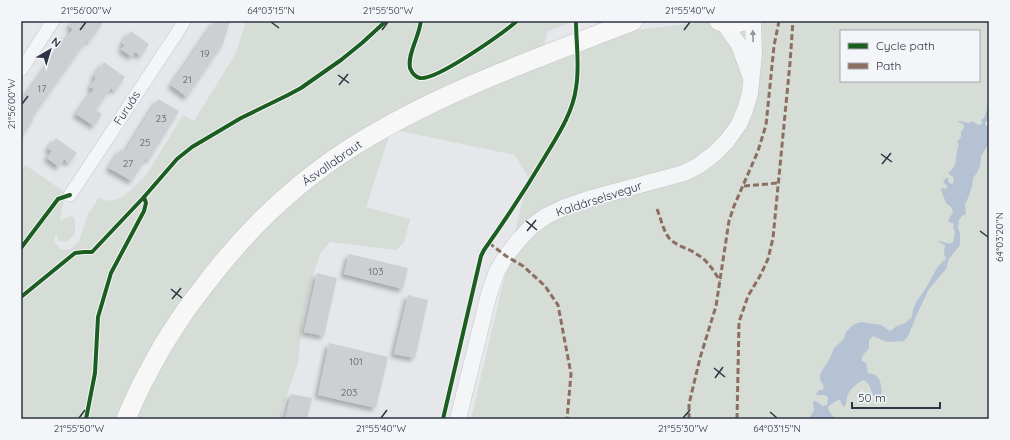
<svg xmlns="http://www.w3.org/2000/svg" width="1010" height="440" viewBox="0 0 1010 440" font-family="Quicksand,sans-serif">
	<defs>
		<filter id="shadow"><feDropShadow dx="-3.5" dy="3.5" stdDeviation="2" flood-color="#0004"/></filter>
	</defs>
	<rect width="100%" height="100%" fill="#e5e7ea"/>
	<path fill="#d5ddd6" fill-rule="evenodd" d="M246 21H574L547 32 540 68 635 30 697 23 704 21H989V102C988 108 986 117 981 120L982 124C978 126 975 123 972 121L970 122 989 131V419H471L528 177 515 155 395 130 389 136 366 207 410 219 404 243 396 250 330 242 321 252 312 278 303 316 298 363 283 406 281 419H21V171L25 165 65 192 60 221 66 218 72 216 75 219C75 233 77 235 65 242L59 241 56 234 54 241 60 249 70 250 79 241 88 214 99 198 110 201 123 197 146 175 183 115 194 121 236 53ZM841 31H979V81H841Z"/>
	<path fill="#b5c2d3" d="M989 102V118L985 124 989 127V143L981 156 980 166 977 173 973 178 972 187 968 198 965 204 966 214 962 216 959 220 958 228 960 234V245L949 259 946 269 929 289 917 314 909 334 904 341 887 342 873 336 869 340V348C866 352 861 355 862 361L866 363C867 367 867 370 868 373 870 374 873 374 875 375 882 379 882 391 881 397L879 399C870 394 873 392 869 385 868 383 865 381 864 380 857 382 849 390 847 397 846 401 847 403 844 407L843 406 840 400H839C837 400 830 405 828 407L829 411 833 416V419L811 418 810 417 814 410 813 402 815 401 823 406 827 405 828 397 825 395H817L816 394 819 390H822L824 388 823 385 820 380V374L830 358 834 348 844 339 846 332 854 324 861 322 881 325 890 331 897 326 905 323 912 317C912 305 921 296 927 286 933 276 936 266 946 259L944 254 945 245 938 242C943 240 948 246 953 242L955 232 953 227 954 224 953 223H951L948 221 953 212 952 208 946 203 941 190 942 188 946 189 947 188V186L943 182 946 178H948L949 183 952 184 953 183 954 178 948 173C957 166 955 162 957 152 957 149 958 147 959 145L957 142 961 137V132L964 127 963 124 958 122V121H959L969 123 972 121C975 123 978 126 982 124V122L981 120C986 117 987 109 989 102Z"/>
	<g fill="#cdcfd2" filter="url(#shadow)">
		<path d="M73 21H104L89 42 87 40 32 118 34 119 21 138V102L62 44H63L73 29 69 26Z"/>
		<path d="M215 21H230L223 44 187 97 171 85Z"/>
		<path d="M131 31 149 44 141 56 135 52 132 57 121 49 125 45 122 43Z"/>
		<path d="M104 62 125 77 115 91 111 88 96 110 102 114 94 126 76 114 94 89 90 87 96 78 94 76Z"/>
		<path d="M158 99 179 111 149 160 146 158 132 181 109 168 121 149 125 152Z"/>
		<path d="M56 138 77 153 69 163 64 159 59 167 47 158 52 151 48 148Z"/>
		<path d="M349 254 408 268 403 289 344 274Z"/>
		<path d="M317 273 337 278 324 336 304 332Z"/>
		<path d="M408 295 428 300 415 358 394 354Z"/>
		<path d="M329 343 388 357 376 408 318 395Z"/>
		<path d="M291 394 312 398 307 419H285Z"/>
	</g>
	<g fill="none" stroke-linecap="round" stroke-linejoin="round">
		<defs>
			<g id="minor">
				<path d="M21 70 53 21"/>
				<path d="M70 195 177 33 184 21"/>
			</g>
			<g id="tertiary">
				<path d="M724 23 739 45 750 75"/>
				<path d="M458 419 489 294 497 271 506 256 517 242 531 227 546 216 565 207 588 199 684 173 698 166 714 154 727 141 739 124 745 110 750 93 754 54 753 21"/>
			</g>
			<g id="secondary">
				<path d="M719 21C728 24 735 24 744 21"/>
				<path d="M126 419C133 403 140 386 149 371 158 353 169 335 180 319 187 307 196 297 204 286 244 233 295 183 352 147 439 92 538 58 633 21"/>
			</g>
		</defs>
		<use href="#minor" stroke="#c3c5c8" stroke-width="14"/>
		<use href="#tertiary" stroke="#c3c5c8" stroke-width="17"/>
		<use href="#secondary" stroke="#c3c5c8" stroke-width="20"/>
		<use href="#minor" stroke="#f4f5f6" stroke-width="13"/>
		<use href="#tertiary" stroke="#f4f5f6" stroke-width="16"/>
		<use href="#secondary" stroke="#f7f7f8" stroke-width="19"/>
		<g stroke="#8d6e63" stroke-width="3" stroke-dasharray="6 3" stroke-linecap="butt">
			<path d="M744 186 778 183"/>
			<path d="M657 209C661 219 663 230 669 238 677 247 689 248 698 255 708 261 714 271 720 281"/>
			<path d="M489 243 506 256 523 266 545 286 558 305 571 374 567 419"/>
			<path d="M689 419V404L700 358 716 306 729 221 734 206 758 151 766 125 774 46 779 21"/>
			<path d="M737 419 739 322 748 296 760 276 768 259 773 238 790 63 793 21"/>
		</g>
		<defs>
			<g id="cycleway">
				<path d="M421 21C420 26 419 31 417 36 414 46 408 57 410 68 412 73 415 77 420 78 436 81 503 33 517 21"/>
				<path d="M21 248 58 199 70 195"/>
				<path d="M21 297 75 253 84 252H92L144 197 177 159 192 147 241 118 288 95 301 88 341 60 362 43 386 21"/>
				<path d="M86 419 95 373 98 317 111 273 144 211 146 203 144 197"/>
				<path d="M443 419 481 256 484 250C506 219 527 187 546 155 558 135 573 112 576 88 580 66 576 43 576 21"/>
			</g>
		</defs>
		<use href="#cycleway" stroke="#f4f5f8" stroke-width="6"/>
		<use href="#cycleway" stroke="#1b5e20" stroke-width="4"/>
	</g>
	<defs><path id="oneway-solid" d="M-6-.8H1V-3.2L6.5 0L1 3.2V.8H-6Z"/></defs>
	<use fill="#90949c" href="#oneway-solid" transform="translate(753 36) rotate(-92)"/>
	<path fill="none" stroke="#2c3343" stroke-width="1.5" d="M271 22 279 28M80 30 86 22M382 30 388 22M684 30 690 22M338 75 349 83M339 85 348 74M22 104 28 96M881 154 892 162M882 164 891 153M526 221 537 230M527 231 536 220M980 231 988 237M171 289 182 298M172 299 181 288M714 368 725 377M715 378 723 367M770 412 777 418M79 418 85 410M381 418 387 410M683 418 690 410"/>
	<g text-anchor="middle" stroke-width="3.5" stroke-linejoin="round" paint-order="stroke">
		<g font-size="10" fill="#555b68">
			<text x="205" y="57">19</text>
			<text x="187" y="83">21</text>
			<text x="42" y="92">17</text>
			<text x="161" y="122">23</text>
			<text x="145" y="146">25</text>
			<text x="128" y="167">27</text>
			<text x="376" y="275">103</text>
			<text x="356" y="365">101</text>
			<text x="349" y="396">203</text>
		</g>
		<g font-size="12" fill="#2c3343" stroke="#f4f5f8">
			<text transform="translate(127 108) rotate(-57)" y="4">Furuás</text>
			<text transform="translate(332 163) rotate(-35)" y="4">Ásvallabraut</text>
			<text transform="translate(599 199) rotate(-18)" y="4">Kaldárselsvegur</text>
		</g>
	</g>
	<rect width="1010" height="440" fill="none" stroke="#f4f5f8" stroke-width="44"/>
	<rect x="840" y="30" width="140" height="52" fill="#f4f5f8" stroke="#a4a7b0"/>
	<rect x="848" y="43" width="20" height="6" fill="#1b5e20" stroke="#a4a7b0"/>
	<text x="876" y="50" font-size="12" fill="#2c3343">Cycle path</text>
	<rect x="848" y="63" width="20" height="6" fill="#8d6e63" stroke="#a4a7b0"/>
	<text x="876" y="70" font-size="12" fill="#2c3343">Path</text>
	<g transform="translate(50 50) rotate(38)" stroke="#f4f5f8" stroke-width="3" paint-order="stroke">
	<path d="M0-3L7 15L0 10L-7 15Z" fill="#2c3343"/>
	<text y="-6" font-size="11" font-weight="bold" text-anchor="middle" fill="#2c3343">N</text>
	</g>
	<path d="M852 402v6h88v-6" fill="none" stroke="#2c3343" stroke-width="2"/>
	<text x="858" y="402" font-size="12" fill="#2c3343" stroke="#f4f5f8" stroke-width="3" paint-order="stroke">50 m</text>
	<rect x="22" y="22" width="966" height="396" fill="none" stroke="#2c3343" stroke-width="1.5"/>
	<g font-size="10" text-anchor="middle" fill="#2c3343">
		<text x="86" y="14">21°56'00"W</text>
		<text x="271" y="14">64°03'15"N</text>
		<text x="388" y="14">21°55'50"W</text>
		<text x="690" y="14">21°55'40"W</text>
		<text transform="translate(11 104) rotate(-90)" y="4">21°56'00"W</text>
		<text transform="translate(999 237) rotate(-90)" y="4">64°03'20"N</text>
		<text x="79" y="432">21°55'50"W</text>
		<text x="381" y="432">21°55'40"W</text>
		<text x="683" y="432">21°55'30"W</text>
		<text x="777" y="432">64°03'15"N</text>
	</g>
</svg>
